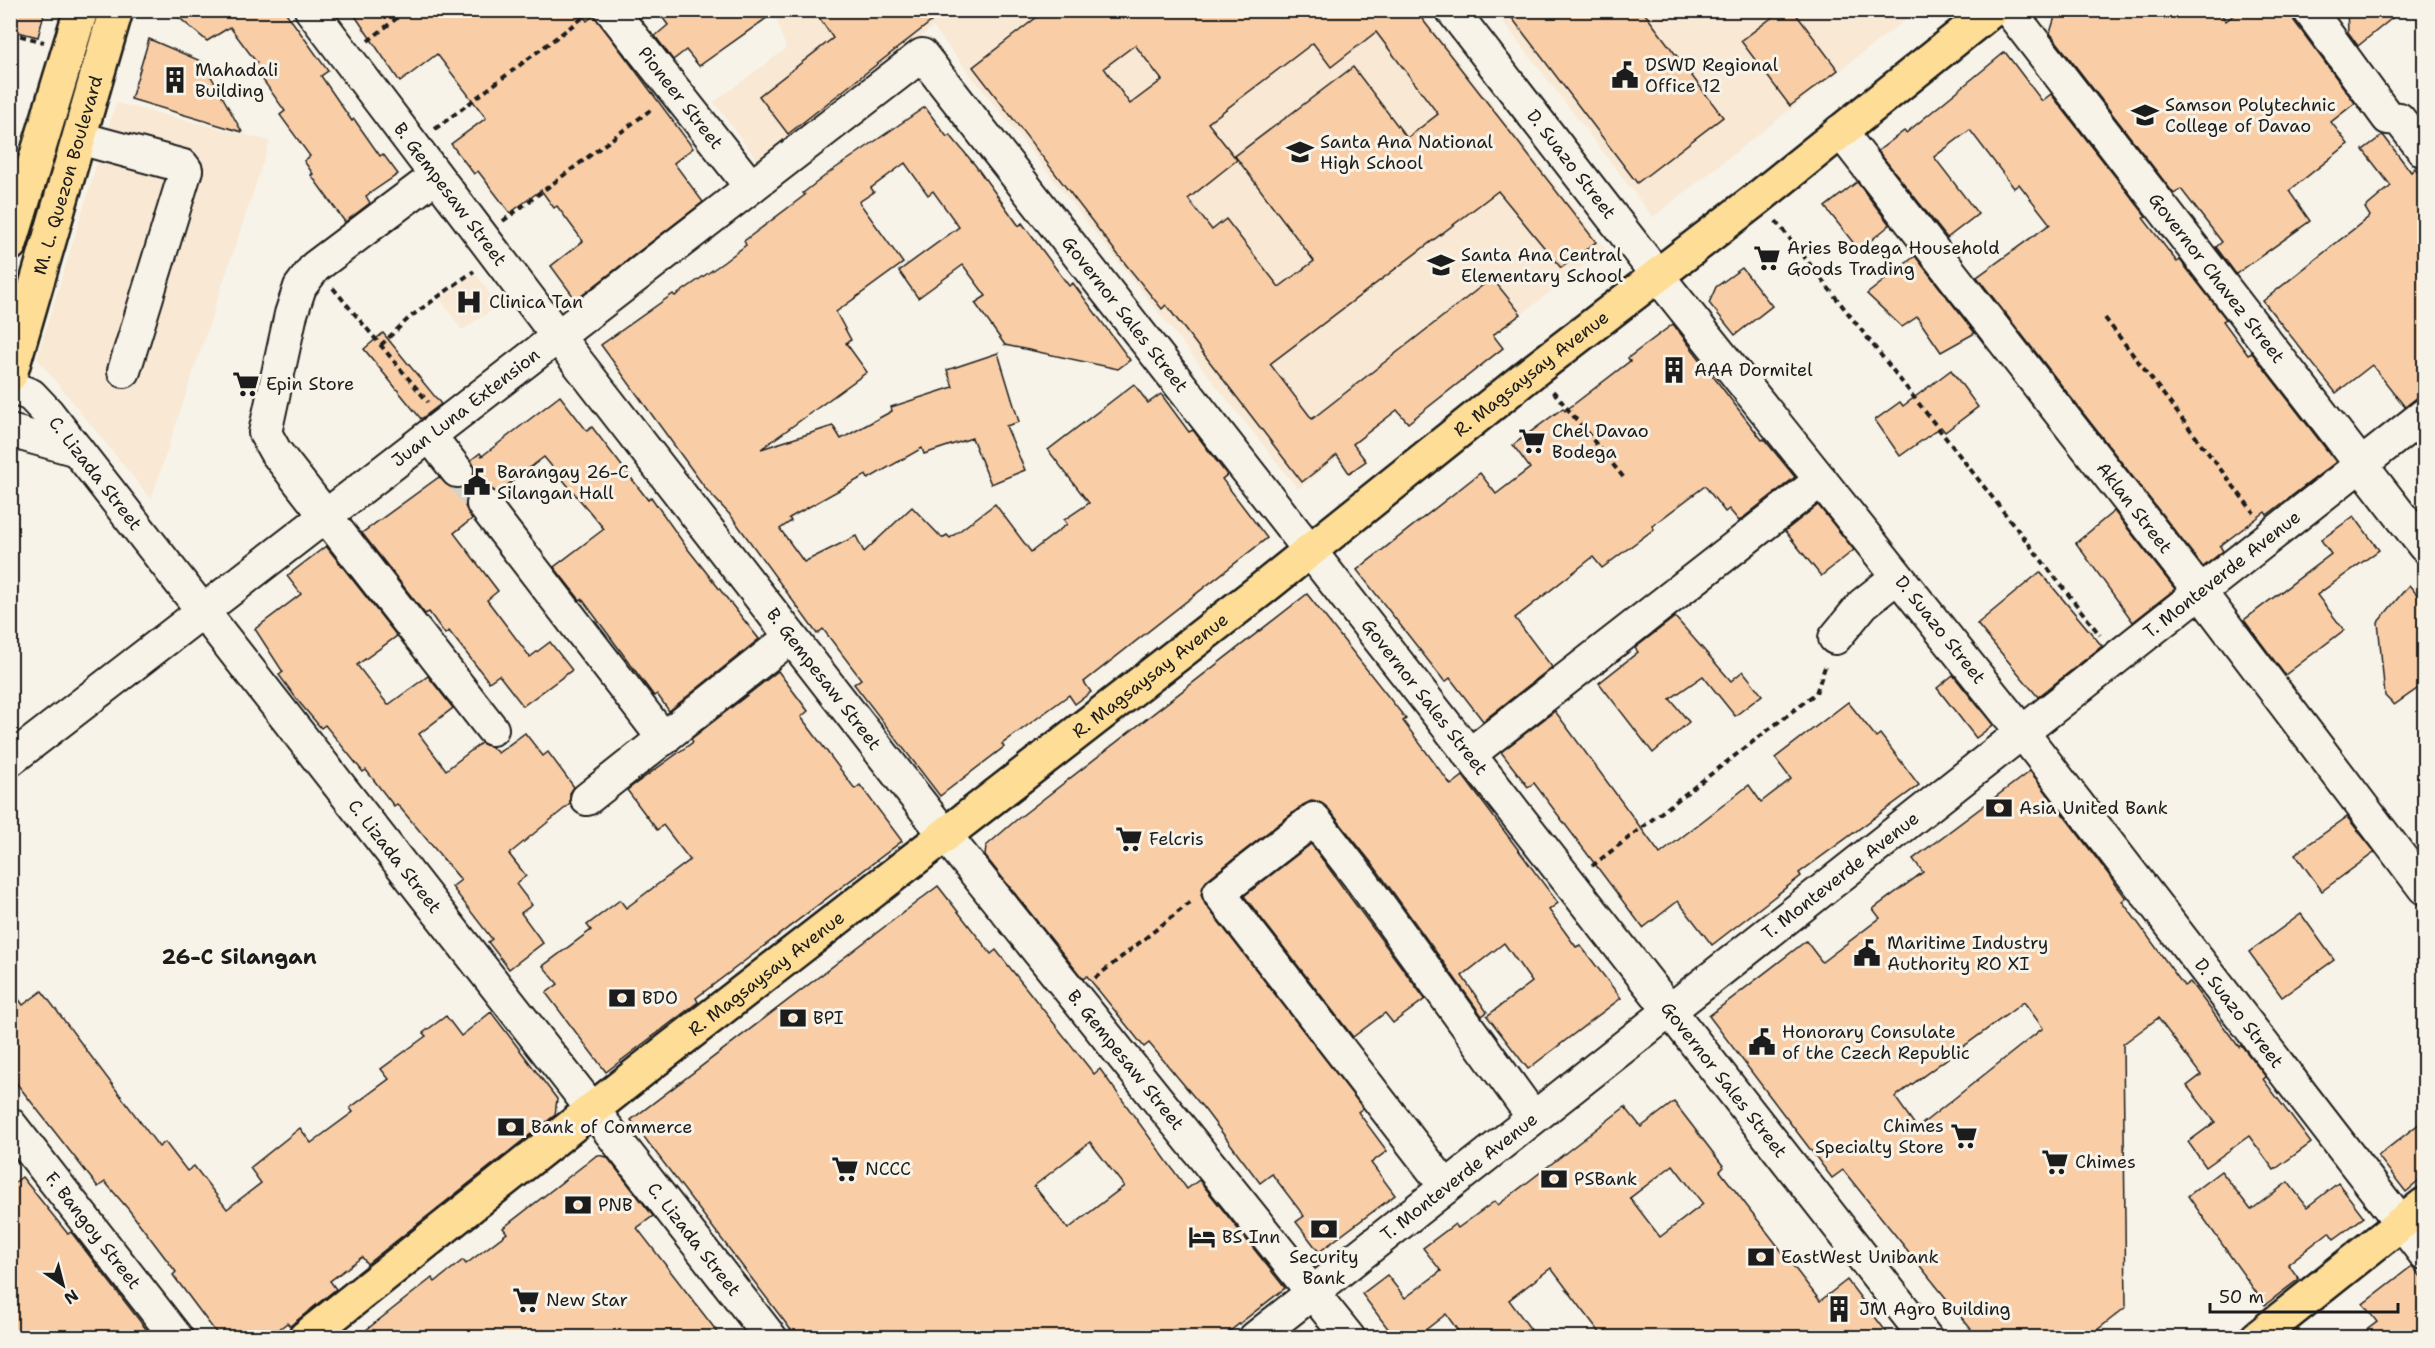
<svg xmlns="http://www.w3.org/2000/svg" width="2435" height="1348" viewBox="0 0 2435 1348" font-family="'Shantell Sans',sans-serif">
	<rect width="100%" height="100%" fill="#f7f3e8"/>
	<filter id="ink" filterUnits="userSpaceOnUse"><feTurbulence type="fractalNoise" baseFrequency=".0167" numOctaves="2"/><feDisplacementMap in="SourceGraphic" scale="12" xChannelSelector="R" yChannelSelector="G"/><feConvolveMatrix kernelMatrix="1 2 1 2 8 2 1 2 1" color-interpolation-filters="sRGB"/></filter>
	<g filter="url(#ink)">
		<g fill="#f8e8d4">
			<path d="M774 11H1419L1605 249 1298 489 933 27 758 161 714 102 786 49Z"/>
			<path d="M1495 11H1916L1653 217Z"/>
			<path d="M116 103 270 141 151 499 37 358Z"/>
			<path d="M475 273 498 306 462 330 440 298Z"/>
		</g>
		<g fill="#f9cea7" stroke="#1c1c1c" stroke-width="1.5" fill-rule="evenodd">
			<path d="M10 10H45L38 37 10 30Z"/>
			<path d="M170 10H284L328 71 321 76 352 121 354 119 380 156 383 154 398 174 366 196 370 203 345 222 311 175 313 174 304 161 310 156 280 115 285 111 253 66 257 63 230 27 207 41Z"/>
			<path d="M351 10H579L587 21 594 15 693 148 674 163 703 202 576 300 551 266 583 241 557 206 554 208 541 190 510 213 478 171 474 174 451 144 486 118 437 54 400 82Z"/>
			<path d="M657 10H778L699 66 686 50 673 60 655 36 668 25Z"/>
			<path d="M814 10H946L788 134 759 96 833 38Z"/>
			<path d="M1046 10H1415L1596 242 1561 268 1498 191 1270 364 1312 419 1492 278 1521 314 1493 335 1503 348 1408 423 1397 410 1353 444 1366 461 1349 473 1337 455 1302 482 1166 305 1162 309 1119 256 973 67ZM1376 32 1438 114 1407 138 1353 67 1235 156 1314 261 1279 287 1226 219 1212 230 1188 199 1237 160 1208 123 1313 43 1331 67ZM1135 45 1162 80 1130 104 1104 68Z"/>
			<path d="M1506 10H1642L1723 117 1637 183Z"/>
			<path d="M1782 10H1793L1838 70 1790 106 1741 41Z"/>
			<path d="M2057 10H2218L2226 21 2240 10H2291L2294 21 2355 103 2331 122 2348 144 2289 191 2310 221 2236 274 2216 247 2222 242 2181 189 2174 194 2050 33Z"/>
			<path d="M2347 10H2402L2358 46 2348 32Z"/>
			<path d="M149 39 203 62 242 132 131 99Z"/>
			<path d="M2005 52 2042 101 2051 94 2146 216 2143 218 2177 262 2180 260 2226 319 2223 321 2248 355 2252 353 2336 462 2267 515 2265 512 2220 546 2223 551 2203 567 1977 277 2050 224 2019 184 2014 188 1970 130 1934 157 1978 214 1947 238 1878 151 1904 131 1906 133Z"/>
			<path d="M925 107 947 137 950 135 975 165 1019 226 1022 223 1069 286 1073 283 1130 360 1118 369 1005 345 975 303 986 296 963 265 918 298 899 271 959 227 933 191 928 195 905 163 871 188 874 192 859 202 903 263 836 312 851 340 846 343 867 372 761 449 833 426 841 439 892 411 891 407 953 387 947 370 998 353 1019 422 1006 426 1025 470 991 484 972 438 924 454 922 448 868 479 866 475 789 518 791 521 780 529 804 562 856 536 864 552 912 507 942 538 947 535 950 538 995 504 1031 552 1067 524 1064 520 1089 503 1048 450 1134 384 1148 403 1161 394 1189 432 1193 430 1227 475 1222 479 1267 538 1084 682 1091 692 1075 704 1069 695 1002 744 1004 747 940 796 854 684 861 679 823 629 817 634 732 517 706 489 601 345 673 294 675 296 724 262 746 245 744 241 805 195 803 193 830 172Z"/>
			<path d="M2383 135 2411 172 2415 168 2424 181V392L2405 407 2372 365 2336 393 2263 301 2370 216 2365 208 2391 186 2363 150Z"/>
			<path d="M1857 182 1890 225 1859 250 1825 207Z"/>
			<path d="M1915 256 1975 333 1941 352 1917 317 1902 327 1867 294Z"/>
			<path d="M1742 268 1772 306 1735 335 1709 303 1716 287Z"/>
			<path d="M1673 324 1762 440 1764 439 1795 477 1739 521 1729 509 1725 512 1705 486 1652 526 1654 529 1602 568 1593 557 1515 618 1552 667 1483 721 1450 678 1445 682 1357 570 1480 473 1496 494 1530 468 1513 445 1563 408 1565 411 1630 361 1628 358Z"/>
			<path d="M383 333 441 404 421 419 364 349Z"/>
			<path d="M1951 370 1978 407 1945 432 1941 427 1900 456 1875 420 1900 402 1903 406Z"/>
			<path d="M560 396 587 431 592 427 648 500 651 497 687 548 759 639 669 711 657 694 654 696 582 599 580 600 554 567 604 529 544 457 497 493 490 488 481 486 472 490 466 498 465 506 472 519 454 533 498 591 487 600 530 657 550 642 572 670 523 706 499 675 489 682 449 631 445 634 429 612 425 614 362 533 439 477 451 488 460 489 467 486 474 477 475 468 471 460 480 453 482 456Z"/>
			<path d="M1818 505 1854 550 1821 576 1785 531Z"/>
			<path d="M2114 511 2175 589 2133 622 2076 543Z"/>
			<path d="M2354 516 2379 550 2317 595 2344 630 2285 675 2244 620 2331 554 2321 540Z"/>
			<path d="M326 546 397 636 357 665 388 705 428 676 453 708 419 734 446 770 481 743 492 747 498 753 525 733 543 756 548 752 574 787 570 793V804L509 854 526 876 516 884 532 905 521 913 543 943 509 969 488 942 492 939 452 887 461 880 397 804 394 806 366 770 363 772 325 725 321 728 299 702 279 675 283 672 255 629 301 594 287 576Z"/>
			<path d="M2040 572 2102 646 2038 697 1977 624Z"/>
			<path d="M2409 585 2424 603V684L2394 705 2385 696 2378 622Z"/>
			<path d="M1307 594 1406 719 1403 721 1451 785 1463 776 1558 903 1549 910 1576 947 1580 945 1621 998 1528 1069 1487 1016 1532 982 1504 943 1462 976 1487 1012 1482 1016 1374 866 1328 808 1320 802 1311 801 1303 805 1208 879 1203 886 1201 895 1205 904 1363 1108 1358 1112 1387 1151 1371 1163 1395 1195 1319 1252 1296 1222 1304 1216 1272 1174 1260 1183 1205 1110 1149 1043 1144 1047 1087 976 1083 979 985 856 986 846 1015 821Z"/>
			<path d="M1675 617 1731 681 1743 671 1762 695 1735 716 1703 676 1670 699 1689 722 1653 753 1599 683 1638 652 1635 648Z"/>
			<path d="M778 671 808 711 801 717 855 789 860 785 902 841 696 998 698 1002 606 1072 546 993 558 984 543 966 591 930 587 925 620 900 626 908 690 860 663 825 657 830 627 790 693 742 691 739Z"/>
			<path d="M1953 675 1993 725 1976 738 1937 688Z"/>
			<path d="M1848 702 1876 737 1880 734 1919 785 1799 873 1801 876 1712 945 1678 901 1643 928 1534 783 1528 787 1501 752 1555 711 1660 854 1749 785 1761 802 1791 779 1775 758Z"/>
			<path d="M2030 771 2100 863 2126 898 2122 901 2184 986 2190 982 2239 1047 2241 1045 2266 1077 2263 1079 2311 1143 2274 1170 2249 1136 2206 1167 2188 1142 2215 1122 2187 1086 2201 1075 2158 1018 2123 1044 2126 1307 2087 1338H1978L1843 1170 1832 1178 1709 1016 1806 941 1822 962 1880 918 1873 909 1923 872 1913 859ZM2024 1002 2043 1028 1917 1128 1895 1097Z"/>
			<path d="M2347 817 2375 852 2322 891 2295 854Z"/>
			<path d="M1311 844 1425 999 1393 1023 1385 1013 1353 1037 1244 896Z"/>
			<path d="M938 886 991 954 996 950 1094 1074 1100 1069 1187 1189 1199 1180 1285 1288 1221 1338H797L631 1120ZM1090 1142 1124 1186 1068 1229 1034 1186Z"/>
			<path d="M2301 914 2334 960 2282 997 2249 952Z"/>
			<path d="M10 987 23 1005 42 991 159 1147 165 1142 187 1171 194 1166 227 1209 261 1183 250 1168 300 1128 311 1143 353 1112 350 1108 389 1079 381 1069 426 1036 423 1033 446 1016 461 1036 491 1012 557 1099 555 1115 367 1264 362 1257 330 1281 336 1289 290 1326 287 1323 268 1338H220L173 1275 176 1272 129 1210 105 1182 98 1187 10 1075Z"/>
			<path d="M1674 1102 1724 1167 1720 1171 1820 1301 1847 1280 1891 1338H1604L1551 1268 1509 1300 1537 1338H1463L1446 1314 1415 1338H1395L1362 1294 1387 1275 1405 1298 1441 1271 1423 1248 1455 1224 1458 1228 1495 1201 1498 1205 1625 1107 1641 1127ZM1673 1165 1703 1204 1660 1237 1630 1198Z"/>
			<path d="M2424 1120V1177L2406 1192 2378 1156Z"/>
			<path d="M597 1155 607 1157 653 1216 637 1228 722 1338H356L432 1278 435 1282 463 1260 466 1264 507 1233 503 1228Z"/>
			<path d="M2221 1171 2251 1210 2288 1182 2307 1207 2338 1183 2364 1217 2334 1239 2329 1232 2288 1264 2299 1279 2265 1305 2188 1196Z"/>
			<path d="M22 1177 68 1234 71 1232 153 1338H10V1186Z"/>
			<path d="M2412 1266 2424 1280V1338H2356L2377 1322 2363 1304Z"/>
		</g>
		<g fill="none" stroke-linecap="round" stroke-linejoin="round">
			<path stroke="#d6d3c9" stroke-width="32" stroke-dasharray="32 16" stroke-linecap="butt" d="M457 471 483 504"/>
			<defs>
				<g id="minor">
					<path id="s1" d="M311 10 558 337 945 835 1349 1338"/>
					<path id="s2" d="M611 10 751 187"/>
					<path id="s3" d="M1452 10 1657 275 2022 732 2424 1253"/>
					<path id="s4" d="M2009 10 2424 546"/>
					<path d="M2309 10 2388 118 2399 119 2424 151"/>
					<path id="s5" d="M1840 131 2200 592 2424 888"/>
					<path d="M79 138 183 166 186 170 124 371"/>
					<path d="M436 176 315 267 300 287 291 314 265 433 275 451 492 729"/>
					<path id="s6" d="M10 387 31 395 48 413 771 1338"/>
					<path d="M10 431 77 450"/>
					<path d="M430 436 457 471"/>
					<path d="M483 504 664 739"/>
					<path d="M1835 638 1863 604 1897 577"/>
					<path d="M1469 755 1821 480"/>
					<path id="s7" d="M10 760 922 55 1926 1338"/>
					<path d="M587 799 791 637"/>
					<path id="s8" d="M10 1124 177 1338"/>
					<path d="M1446 1187 1219 893 1314 819 1359 877 1533 1117"/>
					<path id="s9" d="M1255 1338 2424 415"/>
				</g>
				<g id="major">
					<path d="M10 244 81 10"/>
					<path id="s10" d="M10 375 116 10"/>
					<path id="s11" d="M305 1338 641 1071 1262 589 1536 369 1758 198 1992 10"/>
					<path d="M2257 1338 2424 1205"/>
				</g>
			</defs>
			<use href="#minor" stroke="#1c1c1c" stroke-width="36"/>
			<use href="#major" stroke="#1c1c1c" stroke-width="38"/>
			<g stroke="#1c1c1c" stroke-width="4" stroke-dasharray="6 4.5" stroke-linecap="butt">
				<path d="M10 33 44 42"/>
				<path d="M368 41 407 10"/>
				<path d="M435 129 585 16"/>
				<path d="M503 221 653 108"/>
				<path d="M1776 221 2100 635"/>
				<path d="M333 288 428 402"/>
				<path d="M2105 318 2254 513"/>
				<path d="M381 345 410 317 474 271"/>
				<path d="M1553 391 1624 478"/>
				<path d="M1592 866 1816 693 1826 664"/>
				<path d="M1095 978 1192 901"/>
			</g>
			<use href="#minor" stroke="#f7f3e8" stroke-width="32"/>
			<use href="#major" stroke="#fedd96" stroke-width="33"/>
		</g>
	</g>
	<defs>
		<symbol id="civic-bare" viewBox="-9 -9 18 18"><path d="M-.6-6.5H3V-4.5H.6V-3L4-1V1h2V6H-6V1h2V-1L-.6-3ZM-1.2 2.5V6h2.4V2.5Z" fill="#1c1c1c" stroke="#f7f3e8" stroke-width="2.5" paint-order="stroke"/></symbol>
		<symbol id="building-bare" viewBox="-9 -9 18 18"><path d="M-4-6H4V6H1V3H-1V6H-4ZM-2.5-4.3h1.7v1.8h-1.7ZM.8-4.3h1.7v1.8H.8ZM-2.5-1h1.7V.8h-1.7ZM.8-1h1.7V.8H.8Z" fill="#1c1c1c" stroke="#f7f3e8" stroke-width="2.5" paint-order="stroke"/></symbol>
		<symbol id="university-bare" viewBox="-9 -9 18 18"><path d="M0-5L7-2L0 1L-7-2ZM-4 1L0 2.5L4 1V4Q0 6-4 4Z" fill="#1c1c1c" stroke="#f7f3e8" stroke-width="2.5" paint-order="stroke"/></symbol>
		<symbol id="school-bare" viewBox="-9 -9 18 18"><path d="M0-5L7-2L0 1L-7-2ZM-4 1L0 2.5L4 1V4Q0 6-4 4Z" fill="#1c1c1c" stroke="#f7f3e8" stroke-width="2.5" paint-order="stroke"/></symbol>
		<symbol id="supermarket-bare" viewBox="-9 -9 18 18"><path d="M-6-5.5h2.5l.6 2H6L4.5 2H-2.5L-4.4-4H-6ZM-1.5 3.2a1.3 1.3 0 1 0 .1 0ZM3 3.2a1.3 1.3 0 1 0 .1 0Z" fill="#1c1c1c" stroke="#f7f3e8" stroke-width="2.5" paint-order="stroke"/></symbol>
		<symbol id="hospital-bare" viewBox="-9 -9 18 18"><path d="M-5-5h3v3.5h4V-5h3V5h-3V1.5h-4V5h-3Z" fill="#1c1c1c" stroke="#f7f3e8" stroke-width="2.5" paint-order="stroke"/></symbol>
		<symbol id="bank-bare" viewBox="-9 -9 18 18"><path d="M-6-4H6V4H-6ZM0-2.3a2.3 2.3 0 1 0 0 4.6a2.3 2.3 0 1 0 0-4.6Z" fill="#1c1c1c" stroke="#f7f3e8" stroke-width="2.5" paint-order="stroke"/></symbol>
		<symbol id="hotel-bare" viewBox="-9 -9 18 18"><path d="M-6-4.5h1.5V1H6V5H4.5V3h-9V5H-6ZM-4 0a1.8 1.8 0 1 1 3.6 0ZM.5 0V-2.5h3Q6-2.5 6 0Z" fill="#1c1c1c" stroke="#f7f3e8" stroke-width="2.5" paint-order="stroke"/></symbol>
	</defs>
	<g fill-rule="evenodd">
		<use href="#civic-bare" x="1606" y="56" width="38" height="38"/>
		<use href="#building-bare" x="156" y="61" width="38" height="38"/>
		<use href="#university-bare" x="2126" y="96" width="38" height="38"/>
		<use href="#school-bare" x="1281" y="133" width="38" height="38"/>
		<use href="#supermarket-bare" x="1748" y="239" width="38" height="38"/>
		<use href="#school-bare" x="1422" y="246" width="38" height="38"/>
		<use href="#hospital-bare" x="450" y="283" width="38" height="38"/>
		<use href="#building-bare" x="1655" y="351" width="38" height="38"/>
		<use href="#supermarket-bare" x="227" y="365" width="38" height="38"/>
		<use href="#supermarket-bare" x="1513" y="422" width="38" height="38"/>
		<use href="#civic-bare" x="458" y="463" width="38" height="38"/>
		<use href="#bank-bare" x="1980" y="789" width="38" height="38"/>
		<use href="#supermarket-bare" x="1110" y="820" width="38" height="38"/>
		<use href="#civic-bare" x="1848" y="934" width="38" height="38"/>
		<use href="#bank-bare" x="603" y="979" width="38" height="38"/>
		<use href="#bank-bare" x="774" y="999" width="38" height="38"/>
		<use href="#civic-bare" x="1743" y="1023" width="38" height="38"/>
		<use href="#bank-bare" x="492" y="1108" width="38" height="38"/>
		<use href="#supermarket-bare" x="1945" y="1117" width="38" height="38"/>
		<use href="#supermarket-bare" x="2036" y="1143" width="38" height="38"/>
		<use href="#supermarket-bare" x="826" y="1150" width="38" height="38"/>
		<use href="#bank-bare" x="1535" y="1160" width="38" height="38"/>
		<use href="#bank-bare" x="559" y="1186" width="38" height="38"/>
		<use href="#bank-bare" x="1305" y="1210" width="38" height="38"/>
		<use href="#hotel-bare" x="1183" y="1218" width="38" height="38"/>
		<use href="#bank-bare" x="1742" y="1238" width="38" height="38"/>
		<use href="#supermarket-bare" x="507" y="1281" width="38" height="38"/>
		<use href="#building-bare" x="1820" y="1290" width="38" height="38"/>
	</g>
	<g text-anchor="middle" stroke-width="6" stroke-linejoin="round" paint-order="stroke">
		<g font-size="18" fill="#1c1c1c" stroke="#f7f3e8" text-anchor="start">
			<text x="1645" y="71">DSWD Regional<tspan x="1645" dy="21">Office 12</tspan></text>
			<text x="195" y="76">Mahadali<tspan x="195" dy="21">Building</tspan></text>
			<text x="2165" y="111">Samson Polytechnic<tspan x="2165" dy="21">College of Davao</tspan></text>
			<text x="1320" y="148">Santa Ana National<tspan x="1320" dy="21">High School</tspan></text>
			<text x="1787" y="254">Aries Bodega Household<tspan x="1787" dy="21">Goods Trading</tspan></text>
			<text x="1461" y="261">Santa Ana Central<tspan x="1461" dy="21">Elementary School</tspan></text>
			<text x="489" y="308">Clinica Tan</text>
			<text x="1694" y="376">AAA Dormitel</text>
			<text x="266" y="390">Epin Store</text>
			<text x="1552" y="437">Chel Davao<tspan x="1552" dy="21">Bodega</tspan></text>
			<text x="497" y="478">Barangay 26-C<tspan x="497" dy="21">Silangan Hall</tspan></text>
			<text x="2019" y="814">Asia United Bank</text>
			<text x="1149" y="845">Felcris</text>
			<text x="1887" y="949">Maritime Industry<tspan x="1887" dy="21">Authority RO XI</tspan></text>
			<text x="642" y="1004">BDO</text>
			<text x="813" y="1024">BPI</text>
			<text x="1782" y="1038">Honorary Consulate<tspan x="1782" dy="21">of the Czech Republic</tspan></text>
			<text x="1944" y="1132" text-anchor="end">Chimes<tspan x="1944" dy="21">Specialty Store</tspan></text>
			<text x="531" y="1133">Bank of Commerce</text>
			<text x="2075" y="1168">Chimes</text>
			<text x="865" y="1175">NCCC</text>
			<text x="1574" y="1185">PSBank</text>
			<text x="598" y="1211">PNB</text>
			<text x="1222" y="1243">BS Inn</text>
			<text x="1324" y="1263" text-anchor="middle">Security<tspan x="1324" dy="21">Bank</tspan></text>
			<text x="1781" y="1263">EastWest Unibank</text>
			<text x="546" y="1306">New Star</text>
			<text x="1859" y="1315">JM Agro Building</text>
		</g>
		<g font-size="18" fill="#1c1c1c" stroke="#f7f3e8">
			<text dy="6" stroke="none"><textPath href="#s2" startOffset="112">Pioneer Street</textPath></text>
			<text dy="6" stroke="none"><textPath href="#s3" startOffset="195">D. Suazo Street</textPath></text>
			<text dy="6" stroke="none"><textPath href="#s10" startOffset="208">M. L. Quezon Boulevard</textPath></text>
			<text dy="6" stroke="none"><textPath href="#s1" startOffset="231">B. Gempesaw Street</textPath></text>
			<text dy="6" stroke="none"><textPath href="#s4" startOffset="339">Governor Chavez Street</textPath></text>
			<text dy="6" stroke="none"><textPath href="#s7" startOffset="1482">Governor Sales Street</textPath></text>
			<text dy="6" stroke="none"><textPath href="#s11" startOffset="1560">R. Magsaysay Avenue</textPath></text>
			<text dy="6" stroke="none"><textPath href="#s7" startOffset="576">Juan Luna Extension</textPath></text>
			<text dy="6" stroke="none"><textPath href="#s6" startOffset="124">C. Lizada Street</textPath></text>
			<text dy="6" stroke="none"><textPath href="#s5" startOffset="478">Aklan Street</textPath></text>
			<text dy="6" stroke="none"><textPath href="#s9" startOffset="1232">T. Monteverde Avenue</textPath></text>
			<text dy="6" stroke="none"><textPath href="#s3" startOffset="789">D. Suazo Street</textPath></text>
			<text dy="6" stroke="none"><textPath href="#s11" startOffset="1074">R. Magsaysay Avenue</textPath></text>
			<text dy="6" stroke="none"><textPath href="#s1" startOffset="843">B. Gempesaw Street</textPath></text>
			<text dy="6" stroke="none"><textPath href="#s7" startOffset="1968">Governor Sales Street</textPath></text>
			<text dy="6" stroke="none"><textPath href="#s6" startOffset="610">C. Lizada Street</textPath></text>
			<text dy="6" stroke="none"><textPath href="#s9" startOffset="746">T. Monteverde Avenue</textPath></text>
			<text dy="6" stroke="none"><textPath href="#s11" startOffset="588">R. Magsaysay Avenue</textPath></text>
			<text dy="6" stroke="none"><textPath href="#s3" startOffset="1275">D. Suazo Street</textPath></text>
			<text dy="6" stroke="none"><textPath href="#s1" startOffset="1329">B. Gempesaw Street</textPath></text>
			<text dy="6" stroke="none"><textPath href="#s7" startOffset="2454">Governor Sales Street</textPath></text>
			<text dy="6" stroke="none"><textPath href="#s9" startOffset="260">T. Monteverde Avenue</textPath></text>
			<text dy="6" stroke="none"><textPath href="#s8" startOffset="135">F. Bangoy Street</textPath></text>
			<text dy="6" stroke="none"><textPath href="#s6" startOffset="1096">C. Lizada Street</textPath></text>
		</g>
		<g font-size="21" font-weight="bold" fill="#1c1c1c" stroke="#f7f3e8">
			<text x="239" y="964">26-C Silangan</text>
		</g>
	</g>
	<rect width="2435" height="1348" fill="none" stroke="#f7f3e8" stroke-width="36"/>
	<rect x="18" y="18" width="2399" height="1312" fill="none" stroke="#1c1c1c" stroke-width="2" filter="url(#ink)"/>
	<g transform="translate(63 1285) rotate(145)" stroke="#f7f3e8" stroke-width="4.5" paint-order="stroke">
	<path d="M0-4.5L10 22L0 15L-10 22Z" fill="#1c1c1c"/>
	<text y="-9" font-size="16" font-weight="bold" text-anchor="middle" fill="#1c1c1c">N</text>
	</g>
	<path d="M2210 1303v9h188v-9" fill="none" stroke="#1c1c1c" stroke-width="3"/>
	<text x="2219" y="1303" font-size="18" fill="#1c1c1c" stroke="#f7f3e8" stroke-width="4.5" paint-order="stroke">50 m</text>
</svg>
